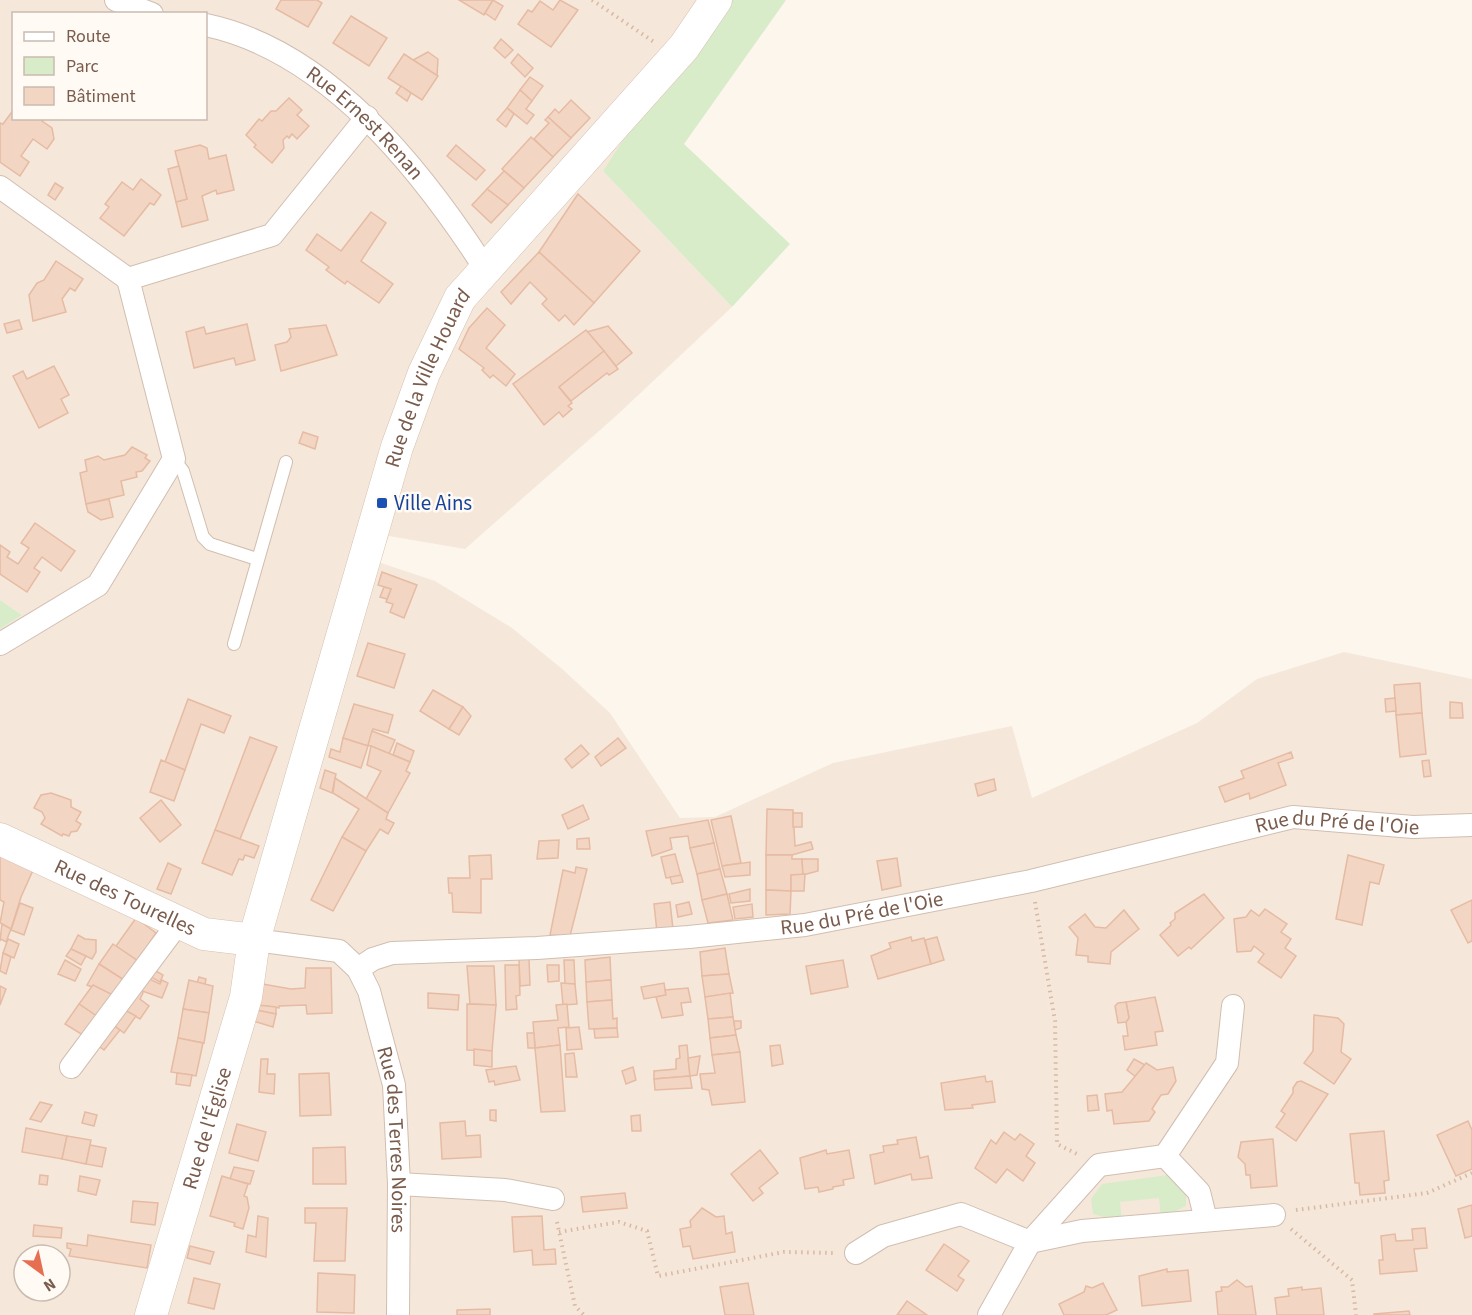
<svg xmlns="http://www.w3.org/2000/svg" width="1472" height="1315" viewBox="0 0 1472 1315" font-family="'Source Sans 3',sans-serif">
	<rect width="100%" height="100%" fill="#fdf6ec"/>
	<path fill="#f5e8da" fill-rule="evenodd" d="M0 0H722L603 171 732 307 616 416 465 549 389 536 378 562 435 581 512 628 561 668 610 713 680 818 715 817 833 763 1012 726 1032 798 1197 723 1257 679 1344 652 1472 679V1315H0V629L22 615 0 600ZM14 14H206V118H14ZM24 1255H60V1291H24Z"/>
	<g fill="#d8ecc9">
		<path d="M714 0H786L684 144 790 244 732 307 603 171Z"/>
		<path d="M0 600 22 615 0 629Z"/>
		<path d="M1168 1175 1186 1189V1206L1161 1218 1159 1198 1120 1202 1122 1222 1093 1214 1091 1199 1102 1184Z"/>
	</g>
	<g fill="#f3d5c3" stroke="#e6bba3" stroke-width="1.5">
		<path d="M281 0H317L322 3 308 27 276 9Z"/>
		<path d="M459 0H493L484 15Z"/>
		<path d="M493 0 503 6 495 20 485 13Z"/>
		<path d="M560 0 578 10 551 47 518 24 528 10 532 12 540 1 553 10Z"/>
		<path d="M351 16 387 38 369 66 333 43Z"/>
		<path d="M501 39 513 50 505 58 494 48Z"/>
		<path d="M428 52 438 59 437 76 413 60Z"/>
		<path d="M404 54 438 76 422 100 388 78Z"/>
		<path d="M518 54 533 68 525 77 511 63Z"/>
		<path d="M530 77 543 86 532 101 520 90Z"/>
		<path d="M401 86 411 93 407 101 396 93Z"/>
		<path d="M520 90 532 101 526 109 534 115 527 124 507 108Z"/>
		<path d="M289 98 302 110 297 115 309 126 297 139 292 134 289 138 287 136 283 140 284 148 272 163 254 147 256 145 246 135 259 119 262 121 271 111H276Z"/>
		<path d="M571 100 590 118 571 138 548 117 555 109 559 113Z"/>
		<path d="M507 108 514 114 506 127 497 120Z"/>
		<path d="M14 109V118H44L42 121 52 128 54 139 47 149 33 139 21 156 29 162 20 176 0 162V123L3 124Z"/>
		<path d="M548 117 571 138 553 157 534 139 549 123 545 120Z"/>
		<path d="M531 137 553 157 524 188 502 169Z"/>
		<path d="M200 145 207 148 209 159 226 155 234 190 217 194 216 190 202 196 208 220 182 227 176 202 187 199 175 151Z"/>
		<path d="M456 145 485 170 476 180 447 156Z"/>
		<path d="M179 166 187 199 176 202 168 169Z"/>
		<path d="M504 171 524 188 508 205 487 189Z"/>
		<path d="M141 179 161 195 154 205 150 203 124 236 100 218 109 207 105 204 122 182 133 190Z"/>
		<path d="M55 183 63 188 55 200 48 195Z"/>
		<path d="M487 189 508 205 491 223 472 205Z"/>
		<path d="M578 194 640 251 594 303 539 252Z"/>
		<path d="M371 212 386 223 361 261 393 284 379 303 347 281 345 284 326 270 329 267 306 250 317 234 341 251Z"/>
		<path d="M539 252 594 303 574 325 565 315 559 321 542 304 547 299 530 282 511 304 501 292Z"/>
		<path d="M56 261 83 279 75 291 70 288 62 299 66 312 33 321 29 295 37 283 44 280Z"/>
		<path d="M487 308 505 325 486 348 515 374 506 386 493 375 490 378 482 370 484 368 459 349 469 328Z"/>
		<path d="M19 320 22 329 7 333 4 324Z"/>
		<path d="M247 324 255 360 236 365 234 358 194 368 186 332 204 327 206 334Z"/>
		<path d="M326 325 337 355 281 371 275 345 287 342 291 337 289 329Z"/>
		<path d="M608 326 632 353 616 366 587 332Z"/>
		<path d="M586 330 604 351 559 387 572 403 568 406 572 409 563 417 559 412 544 425 513 384Z"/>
		<path d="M604 351 618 369 609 375 607 373 571 401 559 387Z"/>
		<path d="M54 366 69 395 61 399 68 413 39 428 13 376 23 371 27 379Z"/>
		<path d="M303 432 318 437 315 449 299 443Z"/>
		<path d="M132 447 147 455 145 458 150 461 142 471 136 472 137 477 121 481 124 495 86 504 80 473 87 471 85 460 98 456 104 460 125 455Z"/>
		<path d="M109 499 113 517 101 520 88 512 86 504Z"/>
		<path d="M35 523 75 551 61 571 42 557 34 568 40 572 27 592 0 574V545L10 552 7 557 18 564 29 548 21 543Z"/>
		<path d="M382 572 417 585 404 618 390 612 393 604 386 602 391 589 378 585Z"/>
		<path d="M384 587 391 589 387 599 380 597Z"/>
		<path d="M368 643 405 654 394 688 357 676Z"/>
		<path d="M1420 683 1422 713 1396 715 1394 685Z"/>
		<path d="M433 690 463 707 449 729 420 711Z"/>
		<path d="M1395 698 1396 711 1386 712 1385 699Z"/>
		<path d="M188 699 231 716 224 733 201 724 185 770 165 762Z"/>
		<path d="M1450 702 1462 703 1463 718H1450Z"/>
		<path d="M354 704 393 715 388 733 373 729 368 746 343 738Z"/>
		<path d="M463 707 471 716 459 735 449 729Z"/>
		<path d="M1422 713 1426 754 1400 757 1396 715Z"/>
		<path d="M372 731 395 740 389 754 368 745Z"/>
		<path d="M250 737 277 747 240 839 215 830Z"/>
		<path d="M343 738 368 746 361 768 329 757 331 749 340 752Z"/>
		<path d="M618 738 626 748 601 766 595 757Z"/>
		<path d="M397 743 414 751 410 762 393 755Z"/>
		<path d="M581 745 589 754 572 768 565 759Z"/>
		<path d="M371 746 410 762 406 771 410 773 388 813 366 799 381 771 367 765Z"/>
		<path d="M1291 752 1293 758 1278 763 1286 785 1250 799 1249 793 1225 802 1219 787 1244 778 1241 771Z"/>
		<path d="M161 760 185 770 174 801 150 792Z"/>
		<path d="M1429 760 1431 776 1424 777 1422 761Z"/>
		<path d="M325 770 336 774 332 793 320 788Z"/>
		<path d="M335 778 388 813 386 819 394 823 388 834 380 829 366 851 342 837 359 809 333 793Z"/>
		<path d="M994 779 996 790 978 796 975 784Z"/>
		<path d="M51 793 71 800V807L81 812 76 821 81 824 77 831 71 832 69 836 63 834 62 836 41 824 45 818 42 812 34 808 41 795Z"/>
		<path d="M161 800 181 825 160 842 140 818Z"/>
		<path d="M583 805 589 819 568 829 562 815Z"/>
		<path d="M767 809 793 810 795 846 811 842 813 849 792 855H766Z"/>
		<rect x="793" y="813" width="9" height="14"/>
		<path d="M731 816 741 863 722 866 711 820Z"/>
		<path d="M708 820 714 843 690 848 688 836 670 838 672 849 652 856 646 831Z"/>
		<path d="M215 830 259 846 254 858 245 855 243 860 239 859 232 875 202 863Z"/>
		<path d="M342 837 366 851 333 911 311 900Z"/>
		<path d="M589 838 590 849H577V839Z"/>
		<path d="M559 840 558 858 537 859 539 841Z"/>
		<path d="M714 843 720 869 697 874 690 848Z"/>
		<path d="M0 851 34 868 21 897 11 929 0 923 4 902 0 900Z"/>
		<path d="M675 854 681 876 666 878 661 857Z"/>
		<path d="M491 855 492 879H481V913L453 912 452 893H449L448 878H470L469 856Z"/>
		<path d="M766 855H792V859H802L803 875H791V891L766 890Z"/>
		<path d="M1348 855 1384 865 1379 884 1370 882 1362 925 1336 919Z"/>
		<path d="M897 858 901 886 882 890 877 861Z"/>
		<path d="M802 859H818V871L803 875Z"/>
		<path d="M750 862V875L725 877 722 866Z"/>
		<path d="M168 863 181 869 171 894 157 889Z"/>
		<path d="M576 867 587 869 570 936 550 935 563 870 575 873Z"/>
		<path d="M720 869 727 894 702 900 697 874Z"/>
		<path d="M805 874 804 891H791V875Z"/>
		<path d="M681 875 683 882 672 884 670 877Z"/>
		<path d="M750 889V901L731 903 729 894Z"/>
		<path d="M766 890 791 891 790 914 766 915Z"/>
		<path d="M727 894 733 920 708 923 702 900Z"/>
		<path d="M1204 894 1224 918 1191 949 1189 947 1178 956 1160 935 1171 925 1170 923 1175 919V913Z"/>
		<path d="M1472 900V941L1468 943 1451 910Z"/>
		<path d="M670 902 673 929 657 932 654 904Z"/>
		<path d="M689 902 692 914 678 917 676 905Z"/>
		<path d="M20 903 33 908 24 935 11 930Z"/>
		<path d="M752 904 753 917 735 919 733 907Z"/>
		<path d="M1265 909 1287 924 1281 932 1291 939 1285 948 1296 956 1281 978 1258 962 1264 954 1254 946 1251 951 1237 952 1234 919 1246 917 1251 910 1259 916Z"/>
		<path d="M1124 910 1139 929 1111 952 1110 964 1088 962V956L1076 955 1078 938 1069 927 1085 914 1095 927 1106 928Z"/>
		<path d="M136 918 156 933 138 961 116 946Z"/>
		<path d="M2 924 11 929 6 942 1 939 0 941Z"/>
		<path d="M78 935 85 939 96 940V952L92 959 71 949Z"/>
		<path d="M911 937 912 941 924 938 931 964 878 979 871 956 891 948 889 943Z"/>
		<path d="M937 937 944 960 931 964 925 940Z"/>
		<path d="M8 939 19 944 14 958 3 953Z"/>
		<path d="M113 944 138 961 124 980 99 964Z"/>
		<path d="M725 948 729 974 702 976 700 952Z"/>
		<path d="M71 949 86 956 81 965 66 956Z"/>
		<path d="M3 953 11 957 6 974 0 971Z"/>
		<path d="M610 957 611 980 586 982 585 960Z"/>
		<path d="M519 959H529L530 985 520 986Z"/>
		<path d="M65 960 81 969 75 981 58 974Z"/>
		<path d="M564 960H574L575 984H565Z"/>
		<path d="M843 960 848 987 811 994 806 966Z"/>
		<path d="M99 964 124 980 113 995 87 985Z"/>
		<path d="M505 965H519L520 995 516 996 517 1009 506 1010Z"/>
		<path d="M547 965H559V981L548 982Z"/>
		<path d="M467 966H494L496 1005 470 1004Z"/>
		<path d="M306 968H331L332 1013 307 1014 306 1005 279 1006V1008L257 1005 263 984 291 989 305 988Z"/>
		<path d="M154 970 163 975 160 982 151 977Z"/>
		<path d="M729 974 733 993 705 997 702 976Z"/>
		<path d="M143 976 160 984 162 980 168 983 162 998 142 991 137 983Z"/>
		<path d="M199 977 206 979 205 984 197 983Z"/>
		<path d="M189 980 213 986 209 1013 183 1009Z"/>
		<path d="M611 980 612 1000 587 1002 586 982Z"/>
		<path d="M137 983 143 993 140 999 149 1006 140 1019 119 1007Z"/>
		<path d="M561 983 575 984 577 1004 563 1005Z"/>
		<path d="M664 983 666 995 644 999 641 987Z"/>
		<path d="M93 985 113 995 98 1017 79 1004Z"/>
		<path d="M0 986 6 989 0 1005Z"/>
		<path d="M688 988 691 1002 681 1003 683 1015 662 1018 656 997 666 995 665 990Z"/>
		<path d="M428 993 459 995 458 1010 428 1008Z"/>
		<path d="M730 993 733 1017 708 1019 705 997Z"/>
		<path d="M1155 997 1163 1031 1155 1032 1157 1045 1125 1050 1123 1036H1128L1126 1022 1129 1018 1126 1002Z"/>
		<path d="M612 1000 613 1019 617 1018V1028L589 1029 587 1002Z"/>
		<path d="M1126 1002 1129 1018 1126 1022 1118 1023 1115 1006 1118 1003Z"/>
		<path d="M79 1004 98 1017 86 1037 65 1024Z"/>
		<path d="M467 1004 496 1005 492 1051 467 1050Z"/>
		<path d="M567 1004 569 1027 558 1028 560 1045 535 1048 533 1022 558 1020 556 1005Z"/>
		<path d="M257 1005 276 1007V1014L256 1010Z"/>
		<path d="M119 1007 136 1016 124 1033 108 1021Z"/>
		<path d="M183 1009 209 1013 204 1043 178 1038Z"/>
		<path d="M256 1010 276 1014 273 1027 253 1021Z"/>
		<path d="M1314 1015 1338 1018 1344 1024 1341 1052 1351 1059 1334 1084 1304 1063 1313 1051Z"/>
		<path d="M733 1017 736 1035 710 1038 708 1019Z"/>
		<path d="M734 1021H741V1028L735 1030Z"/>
		<path d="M111 1024 120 1030 104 1050 96 1044Z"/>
		<path d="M579 1027 582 1049 567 1050 566 1028Z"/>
		<path d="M617 1028 618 1037 595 1038 594 1029Z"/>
		<path d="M527 1033H534L535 1048H528Z"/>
		<path d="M736 1035 740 1052 712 1055 710 1038Z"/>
		<path d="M178 1038 203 1043 196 1076 171 1072Z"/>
		<path d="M560 1045 565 1111 541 1112 535 1048Z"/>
		<path d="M687 1045 690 1076 654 1079V1071L676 1069V1059L680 1058 679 1046Z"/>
		<path d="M780 1045 783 1064 772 1066 770 1046Z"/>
		<path d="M474 1049 492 1051V1067L474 1065Z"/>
		<path d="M740 1052 745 1102 712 1105 709 1090 702 1089 700 1074 715 1073 712 1055Z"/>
		<path d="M574 1053 577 1077H566L565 1054Z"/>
		<path d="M700 1056 697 1075 690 1076 688 1058Z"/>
		<path d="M261 1059H268L267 1074H275L274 1094 259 1092Z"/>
		<path d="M1134 1059 1145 1065 1136 1077 1127 1070Z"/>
		<path d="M1146 1063 1157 1070 1173 1067 1176 1081 1168 1094 1161 1095 1152 1109 1155 1112 1149 1121 1114 1124 1112 1110 1107 1111 1105 1094 1122 1092Z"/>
		<path d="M516 1066 520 1080 495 1085 494 1081 489 1082 486 1070Z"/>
		<path d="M633 1067 636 1080 626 1084 622 1071Z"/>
		<path d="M177 1073 192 1075 190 1086 176 1084Z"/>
		<path d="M329 1073 331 1115 300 1116 299 1074Z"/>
		<path d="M690 1076 692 1088 655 1090 654 1079Z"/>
		<path d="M985 1076 986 1082 992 1081 995 1102 972 1105 973 1108 945 1110 941 1083Z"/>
		<path d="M1301 1081 1328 1094 1296 1141 1276 1127 1285 1114 1281 1111 1293 1093V1088L1297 1082Z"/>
		<path d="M1097 1095 1099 1110 1088 1111 1087 1096Z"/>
		<path d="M40 1102 52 1105 41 1122 30 1119Z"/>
		<path d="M490 1110H496V1121L490 1120Z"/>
		<path d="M85 1112 97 1115 94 1126 82 1123Z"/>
		<path d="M640 1115 641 1131H632L631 1116Z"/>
		<path d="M465 1121 466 1136 480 1135 481 1157 442 1159 440 1123Z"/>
		<path d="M1468 1121 1472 1130V1169L1456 1176 1437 1135Z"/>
		<path d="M237 1124 266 1132 258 1161 229 1153Z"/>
		<path d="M26 1128 67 1136 62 1159 22 1152Z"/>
		<path d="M1384 1131 1389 1180 1384 1181 1385 1193 1360 1195 1359 1183H1355L1350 1134Z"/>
		<path d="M1004 1132 1015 1140 1020 1134 1034 1144 1026 1156 1035 1163 1023 1181 1007 1169 996 1183 975 1168 991 1140 996 1144Z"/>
		<path d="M67 1136 91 1140 86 1164 62 1159Z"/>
		<path d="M916 1137 920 1158 928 1156 932 1178 912 1180 911 1174 875 1184 870 1155 884 1152 883 1146 898 1144 897 1140Z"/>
		<path d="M1273 1139 1277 1186 1251 1188 1250 1175H1246L1245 1164 1238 1157 1241 1142Z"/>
		<path d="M90 1145 106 1148 102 1167 86 1164Z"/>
		<path d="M345 1147 346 1184H313V1148Z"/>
		<path d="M760 1150 778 1173 759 1188 763 1193 753 1201 731 1174Z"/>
		<path d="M826 1150 827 1154 849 1150 854 1178 843 1180 844 1185 833 1187V1189L819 1192 818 1187 805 1189 800 1158Z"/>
		<path d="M234 1167 254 1171 250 1184 230 1179Z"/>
		<path d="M40 1175 48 1176 47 1185 39 1184Z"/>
		<path d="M80 1176 100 1180 96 1195 78 1191Z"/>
		<path d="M222 1176 248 1184 244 1196 247 1197 249 1208 243 1229 234 1226 235 1223 210 1216Z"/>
		<path d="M625 1193 627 1208 583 1212 581 1197Z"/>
		<path d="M133 1201 158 1203 155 1225 131 1222Z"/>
		<path d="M1472 1205V1236L1465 1238 1458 1209Z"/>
		<path d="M305 1208H347L345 1261H314L316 1223H305Z"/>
		<path d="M702 1208 716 1217 724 1216 726 1234 732 1232 735 1252 693 1259 690 1246 683 1247 680 1229 691 1227 690 1221Z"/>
		<path d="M258 1216 268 1218 266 1257 246 1252 248 1235 256 1237Z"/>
		<path d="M542 1216 544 1250 555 1249 556 1264 533 1265 532 1250 514 1252 512 1217Z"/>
		<path d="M34 1225 62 1228 61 1238 33 1236Z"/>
		<path d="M1425 1228 1427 1248 1414 1249 1417 1271 1380 1274 1379 1260H1383L1381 1236 1395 1234 1396 1241 1413 1240 1412 1229Z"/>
		<path d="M88 1235 151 1245 147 1268 69 1256 71 1249 67 1248V1243L87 1246Z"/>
		<path d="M944 1244 969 1261 958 1276 964 1280 957 1291 926 1270Z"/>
		<path d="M190 1246 214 1252 210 1264 187 1258Z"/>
		<path d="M1167 1269V1272L1188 1270 1191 1301 1142 1306 1139 1276Z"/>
		<path d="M318 1273 355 1275 354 1313 317 1312Z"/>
		<path d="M194 1278 220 1284 214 1309 188 1303Z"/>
		<path d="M1237 1280 1246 1287 1252 1286 1256 1315H1218L1216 1292 1222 1291 1221 1287H1228Z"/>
		<path d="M748 1283 754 1315H725L720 1287Z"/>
		<path d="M1103 1283 1117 1310 1106 1315H1064L1059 1304 1084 1292 1086 1286 1092 1288Z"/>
		<path d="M1302 1287V1290L1321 1288 1324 1315H1277L1275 1298 1289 1296 1288 1289Z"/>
		<path d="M907 1301 927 1315H897Z"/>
		<path d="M490 1309V1315H457V1310Z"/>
		<path d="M1409 1311 1410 1315H1374V1314Z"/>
	</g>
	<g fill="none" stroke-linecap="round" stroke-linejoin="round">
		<defs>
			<g id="lane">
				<path d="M174 459 183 471 203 537 210 544 257 559"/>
				<path d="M234 644 286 462"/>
			</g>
			<g id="street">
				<path d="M116 0 152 14"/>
				<path id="s1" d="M206 25C328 51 421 169 486 270"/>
				<path d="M0 187 128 279"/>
				<path d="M128 279 272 235 367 117"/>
				<path d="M0 644 98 585 174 459 128 279"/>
				<path id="s2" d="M254 940 339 951 358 969 369 991 394 1085 399 1184 398 1315"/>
				<path id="s3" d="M358 969 373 959 392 953 537 948 689 937 805 925 1031 881 1293 817 1413 827 1472 825"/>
				<path d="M71 1067 179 922"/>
				<path d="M399 1184 505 1190 553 1199"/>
				<path d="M1206 1220 1199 1192 1165 1156 1227 1063 1233 1006"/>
				<path d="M856 1253 883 1236 961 1214 1030 1242 1099 1165 1165 1156"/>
				<path d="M989 1315 1030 1242 1082 1231 1274 1215"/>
			</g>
			<g id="secondary">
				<path id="s4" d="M0 839 204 934 254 940"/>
				<path id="s5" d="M151 1315 246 997 254 940 397 447 424 373 460 298 684 47 716 0"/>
			</g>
		</defs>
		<use href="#lane" stroke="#d1beb0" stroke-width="14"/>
		<use href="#street" stroke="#d1beb0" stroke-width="24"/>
		<use href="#secondary" stroke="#d6c0b0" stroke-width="33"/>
		<g stroke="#d9b8a5" stroke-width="4" stroke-dasharray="1.5 4.5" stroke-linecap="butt">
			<path d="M592 0 654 42"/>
			<path d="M1035 902 1055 1021 1057 1144 1077 1154"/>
			<path d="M1296 1210 1427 1193 1472 1173"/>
			<path d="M557 1222 575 1306 584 1315"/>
			<path d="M1291 1229 1352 1280 1356 1315"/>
			<path d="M559 1232 619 1222 647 1231 658 1276 784 1252 834 1253"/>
		</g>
		<use href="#lane" stroke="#fff" stroke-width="12"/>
		<use href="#street" stroke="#fff" stroke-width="22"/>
		<use href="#secondary" stroke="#fff" stroke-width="32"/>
	</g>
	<rect fill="#1a4fb4" stroke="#fffaf3" stroke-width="2" x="376" y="497" width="12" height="12" rx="3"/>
	<g text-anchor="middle" stroke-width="5" stroke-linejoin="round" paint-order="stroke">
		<g font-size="21" fill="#7a5c4d" stroke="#fffaf3">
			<text dy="7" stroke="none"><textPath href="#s1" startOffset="190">Rue Ernest Renan</textPath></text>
			<text dy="7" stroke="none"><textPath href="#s5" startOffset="978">Rue de la Ville Houard</textPath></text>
			<text dy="7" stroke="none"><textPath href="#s3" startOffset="996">Rue du Pré de l'Oie</textPath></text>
			<text dy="7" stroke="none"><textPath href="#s4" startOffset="138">Rue des Tourelles</textPath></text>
			<text dy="7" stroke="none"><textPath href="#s3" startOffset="510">Rue du Pré de l'Oie</textPath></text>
			<text dy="7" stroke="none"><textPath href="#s5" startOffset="195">Rue de l'Église</textPath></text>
			<text dy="7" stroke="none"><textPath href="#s2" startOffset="288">Rue des Terres Noires</textPath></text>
		</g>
		<g font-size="21" fill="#164399" stroke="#fffaf3" text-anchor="start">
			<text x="394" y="510">Ville Ains</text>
		</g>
	</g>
	<rect x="12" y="12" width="195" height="108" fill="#fffaf3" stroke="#cabbb1" stroke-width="1.5"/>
	<rect x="24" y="32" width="30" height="9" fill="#ffffff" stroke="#cabbb1" stroke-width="1.5"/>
	<text x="66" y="42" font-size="18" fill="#7a5c4d">Route</text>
	<rect x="24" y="57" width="30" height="18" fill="#d8ecc9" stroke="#cabbb1" stroke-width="1.5"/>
	<text x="66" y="72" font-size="18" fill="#7a5c4d">Parc</text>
	<rect x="24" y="87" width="30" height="18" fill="#f3d5c3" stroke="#cabbb1" stroke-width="1.5"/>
	<text x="66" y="102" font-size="18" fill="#7a5c4d">Bâtiment</text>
	<g transform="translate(42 1273) rotate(147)"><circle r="28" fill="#fffaf3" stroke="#cabbb1" stroke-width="1.5"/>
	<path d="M0-4.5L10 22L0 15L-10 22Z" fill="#e76f51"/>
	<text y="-9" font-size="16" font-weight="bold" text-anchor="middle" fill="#7a5c4d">N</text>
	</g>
</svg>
